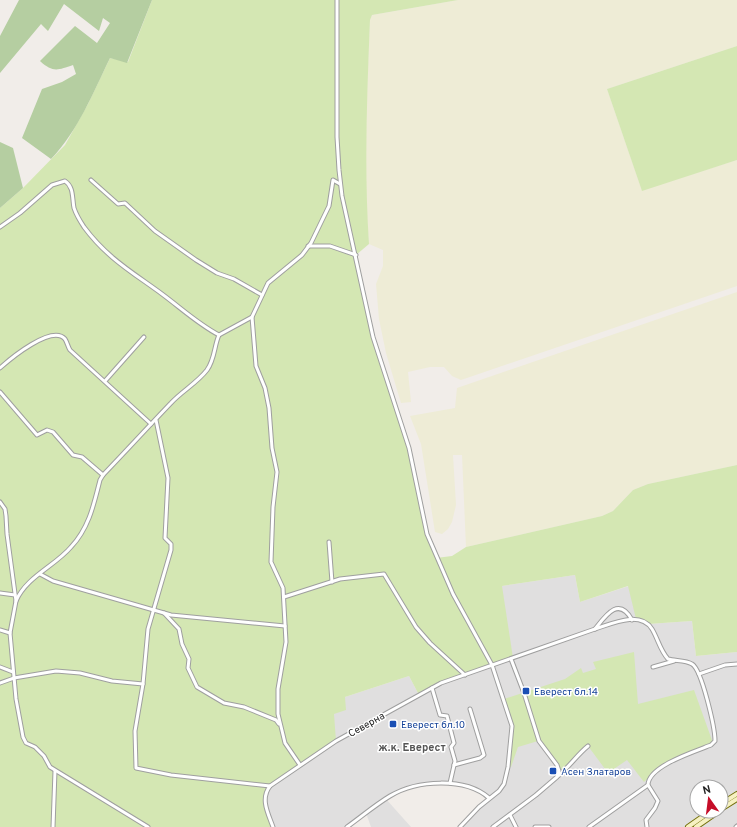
<svg xmlns="http://www.w3.org/2000/svg" width="737" height="827" viewBox="0 0 737 827" font-family="Overpass,sans-serif">
	<rect width="100%" height="100%" fill="#f1ede9"/>
	<path fill="#e0dfdf" fill-rule="evenodd" d="M575 575 580 602 629 586 648 624 692 621 696 656 737 652V827H460L489 798 465 786 438 784 406 789 386 799 411 827H371L366 813 346 827H273L265 798 269 786 276 780 300 765 345 697 409 676 419 695 502 586ZM697 787H721V811H697Z"/>
	<g fill="#eeecd6">
		<path d="M458 0H737V46L607 89 642 190 737 160V286L461 380 452 376 444 367H430L408 372 411 402 401 403 386 353 379 319 376 284 383 266V250L369 244 365 188V134L370 20 372 15Z"/>
		<path d="M737 292V465L648 484 633 490 613 511 602 516 466 547 462 455H453L456 505 452 522 448 529 442 534 435 532 421 444 410 416 455 408 457 388Z"/>
	</g>
	<g fill="#d4e7b3">
		<path d="M152 0H458L372 15 370 20C367 95 364 169 369 244L356 255 373 337 409 448 422 518 436 558 452 556 466 547 602 516 613 511 633 490 648 484 737 465V652L696 656 692 621 648 624 636 619 628 586 580 602 575 575 502 586 513 658 441 683 419 695 409 676 345 697 346 710 334 714 336 741 276 780C259 796 267 807 273 827H0V208L23 188 65 145 88 104 110 58 128 62Z"/>
		<path d="M737 46V160L642 191 607 89Z"/>
		<path d="M634 652 638 704 694 690 713 743C688 754 664 763 644 782L627 760 608 773 588 746 575 759 559 771 557 765 538 741 518 747 511 767H508L512 726 504 699 565 679 581 668 583 673 596 669 593 662Z"/>
	</g>
	<g fill="#b5cea1">
		<path d="M19 0H152L127 63 110 58C93 93 78 131 51 159L22 138 42 89 62 82 76 74 73 65C58 70 53 73 40 61L75 26 97 43 110 23 103 18 99 31 64 4 48 31 41 24 0 73V36Z"/>
		<path d="M0 142 13 148 23 188 0 208Z"/>
	</g>
	<g fill="none" stroke-linecap="round" stroke-linejoin="round">
		<defs>
			<g id="street">
				<path d="M337 0V137L339 170 342 196 373 337 409 448 427 534 453 594 492 665 512 726 508 767 504 784 499 791 479 807 460 827"/>
				<path d="M91 180 118 204 125 203 155 231 196 260 217 273 234 279 262 295"/>
				<path d="M0 227 20 213 52 185 65 181C74 187 72 198 74 208 76 214 80 221 84 227 107 258 132 272 162 294 181 308 198 324 219 335"/>
				<path d="M308 246H330L356 255"/>
				<path d="M252 317 256 366 265 388 269 408 272 448 277 472 273 507 271 562 283 588 286 642 278 689V714L285 743 300 765"/>
				<path d="M0 368C10 359 52 324 65 339 67 342 68 347 70 350L151 424"/>
				<path d="M105 381 144 337"/>
				<path d="M0 392 37 435 47 430 53 432 73 455 82 457 103 475"/>
				<path d="M156 420 168 478 165 538 171 544V550L148 629 143 684 135 731 136 768 171 775 270 786"/>
				<path d="M0 502 5 509 6 516 7 534 16 601 10 633 16 699 23 737 26 743 35 747 44 756 50 767 148 827"/>
				<path d="M329 542 332 582"/>
				<path d="M40 574 53 581 171 615 285 626"/>
				<path d="M0 593 15 595"/>
				<path d="M284 597 340 579 384 574 416 627 430 643 465 675"/>
				<path d="M16 601C26 577 55 566 71 547 89 528 94 504 100 480L103 475C126 451 148 427 171 403 182 391 197 383 207 370 215 359 214 346 219 335L252 317 268 283 302 255 311 243 329 206 333 180 340 184"/>
				<path d="M164 613 179 629 182 644 189 659 188 668 197 687 224 703 244 707 276 720 279 724"/>
				<path d="M595 629C606 615 619 596 632 620"/>
				<path d="M0 630 10 633"/>
				<path d="M0 667 13 672"/>
				<path d="M653 667 674 661"/>
				<path d="M699 674 725 665 737 664"/>
				<path d="M0 683 14 678 56 671 80 673 112 681 143 684"/>
				<path d="M432 688 440 715 447 716 454 743 451 747 455 761 450 783"/>
				<path d="M454 765 480 758 484 755 470 709"/>
				<path d="M558 776C570 766 577 755 588 746"/>
				<path d="M510 815 516 827"/>
				<path d="M53 827 55 771"/>
				<path d="M273 827C268 813 260 799 270 786L336 741 441 683 595 629C611 624 640 610 652 629 658 639 660 650 668 659 675 661 686 660 692 664 702 670 715 728 715 741L711 745C696 751 648 766 648 785L658 801 655 808 646 820 647 827"/>
				<path d="M347 827C361 817 375 805 390 796 417 780 465 777 489 798"/>
				<path d="M493 827 536 795 557 777 559 771 557 765 539 741 524 693 511 659"/>
				<path d="M535 827H549"/>
				<path d="M589 827 648 785"/>
				<path d="M736 827 737 826"/>
			</g>
			<g id="secondary">
				<path d="M721 804 737 794"/>
				<path d="M721 809 737 799"/>
				<path d="M688 827 711 811"/>
				<path d="M696 827 719 811"/>
			</g>
		</defs>
		<use href="#street" stroke="#9f9f9f" stroke-width="5"/>
		<use href="#secondary" stroke="#75710c" stroke-width="6"/>
		<use href="#street" stroke="#fff" stroke-width="3"/>
		<use href="#secondary" stroke="#f6f1c2" stroke-width="4"/>
	</g>
	<g fill="#1a4fb4" stroke="#fff" stroke-width="1.5">
		<rect x="522" y="687" width="8" height="8" rx="2"/>
		<rect x="389" y="720" width="8" height="8" rx="2"/>
		<rect x="549" y="767" width="8" height="8" rx="2"/>
	</g>
	<g text-anchor="middle" stroke-width="3" stroke-linejoin="round" paint-order="stroke">
		<g font-size="10" fill="#164399" stroke="#fff" text-anchor="start">
			<text x="534" y="695">Еверест бл.14</text>
			<text x="401" y="728">Еверест бл.10</text>
			<text x="561" y="775">Асен Златаров</text>
		</g>
		<g font-size="10" fill="#222" stroke="#fff">
			<text transform="translate(366 724) rotate(-29)" y="4">Северна</text>
		</g>
		<g font-size="11" font-weight="bold" fill="#555" stroke="#fff">
			<text x="412" y="751">ж.к. Еверест</text>
		</g>
	</g>
	<g transform="translate(709 799) rotate(346)"><circle r="19" fill="#ffffff" stroke="#a7a7a7"/>
	<path d="M0-3L7 15L0 10L-7 15Z" fill="#c60d29"/>
	<text y="-6" font-size="11" font-weight="bold" text-anchor="middle" fill="#222222">N</text>
	</g>
</svg>
